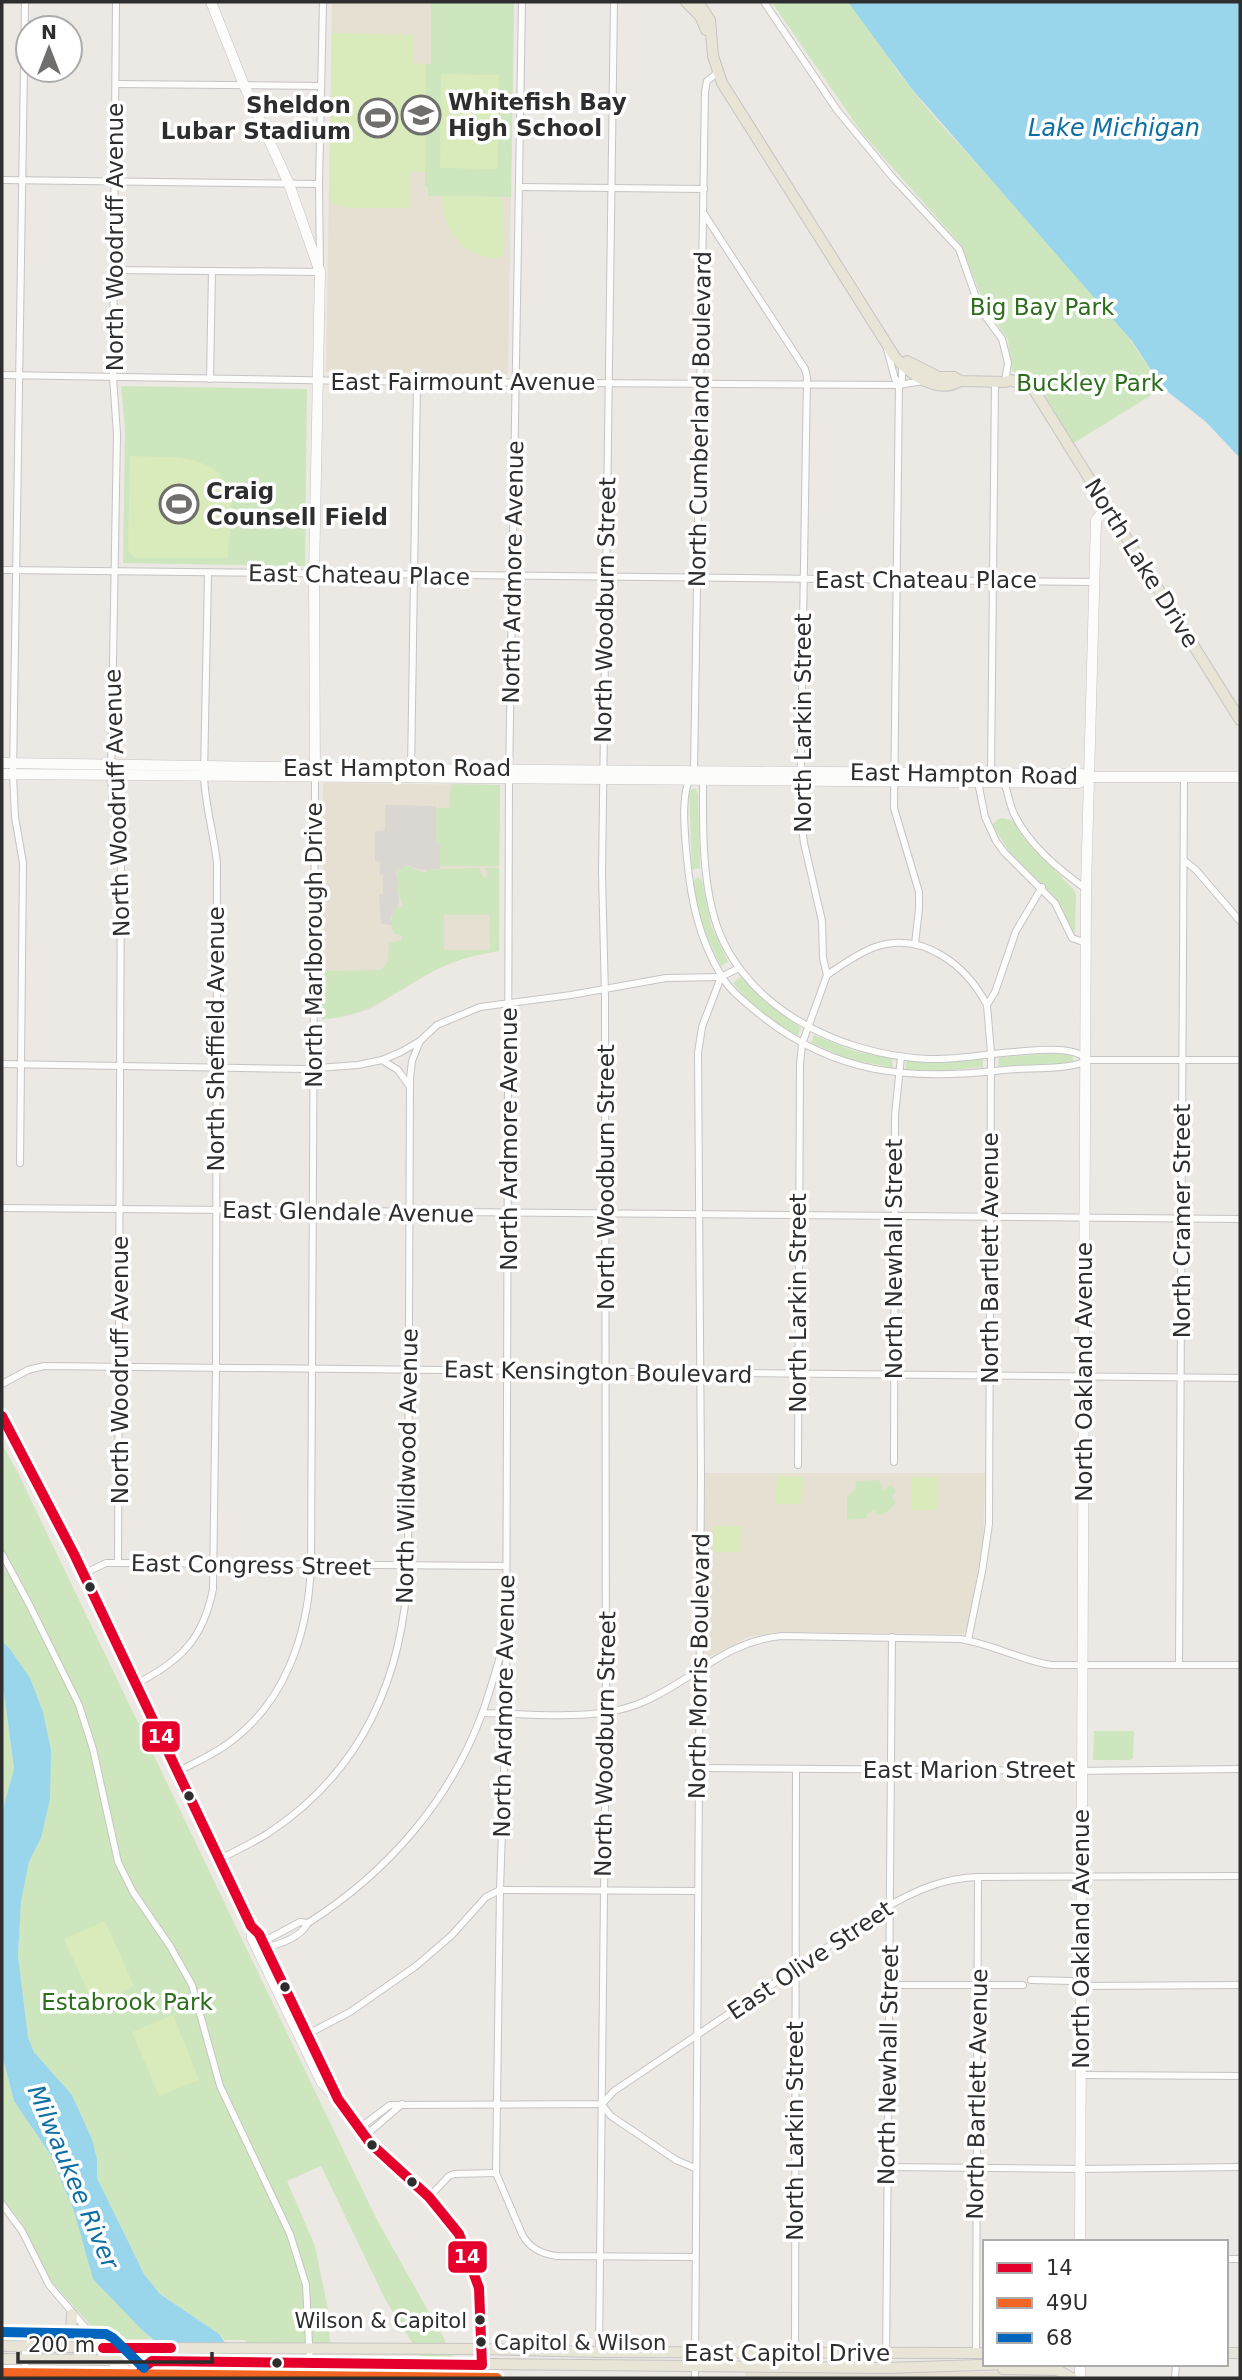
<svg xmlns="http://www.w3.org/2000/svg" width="1242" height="2380" viewBox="0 0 1242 2380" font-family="'DejaVu Sans',sans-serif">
	<rect width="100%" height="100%" fill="#ece8e4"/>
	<g fill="#e6e0d3">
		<path d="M332 2H514L508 374 326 372Z"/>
		<path d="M323 783 500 785 499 951 470 956 437 969 368 1010 338 1018 322 1019Z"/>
		<path d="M703 1473H985L983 1546 966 1631 963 1634 777 1632 748 1637 710 1656H706L702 1651Z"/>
		<path d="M745 2371 1038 2372H1051L1066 2378H745Z"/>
	</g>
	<g fill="#cee6be" fill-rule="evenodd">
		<path d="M431 2H514L511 197 428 196V187L425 186 426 64H431Z"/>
		<path d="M780 2H849L865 19 898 72 930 112 1114 316 1163 388 1072 444C1062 427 1050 399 1036 385 1029 378 1018 377 1012 370L1008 340 984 304 961 245 862 133 773 4H781Z"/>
		<path d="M121 386 307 389 305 566 123 563 125 429Z"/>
		<path d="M451 784 500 785 499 866H440V843H436V808H449Z"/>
		<path d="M695 788 698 794 700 868 692 870 689 791Z"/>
		<path d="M1003 818 1013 821 1023 837 1074 890 1076 895 1075 934 1054 896 1011 854 992 825 998 819Z"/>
		<path d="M406 865 425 873 427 870 479 868 483 877H487V870L483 868H499V951C477 955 456 959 436 970 393 991 373 1016 322 1019V971L381 970 388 962 389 943 401 940V935L395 934C388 926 392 916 396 907H403C400 896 392 881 399 869ZM444 915H489L490 950H444Z"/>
		<path d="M698 877 702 881 711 925 728 962 721 966 701 925 692 882Z"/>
		<path d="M740 977 765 1002 801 1028 798 1035C773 1026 749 1003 733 983Z"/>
		<path d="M814 1035 854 1051 892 1059 893 1068 849 1059 811 1043Z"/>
		<path d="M1046 1054H1073V1064L998 1066 999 1057Z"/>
		<path d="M974 1059H983V1067L940 1071 905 1070 906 1061Z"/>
		<path d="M2 1444 18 1473 376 2218 462 2371 469 2372 473 2378H434L385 2299 321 2166 287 2181 315 2246 328 2310 330 2344 247 2343 245 2340H224L219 2334 160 2294 144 2274 97 2178 92 2139 72 2095 34 2052 28 2037 18 1955 21 1902 29 1862 41 1838 43 1712 30 1679 10 1649 2 1641Z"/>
		<path d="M879 1480 883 1490 891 1485 896 1491 892 1496 895 1501 894 1506 882 1515H876V1510L867 1514V1518L847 1520V1497L855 1489 856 1481Z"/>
		<path d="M2 1690 4 1693 14 1769 2 1811Z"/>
		<path d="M1094 1731H1134L1133 1758 1130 1760H1093Z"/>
		<path d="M2 2054 14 2101 50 2154 74 2211 142 2330 152 2339H106L95 2330 50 2280 20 2220 2 2199Z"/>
	</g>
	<g fill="#d9eabb">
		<path d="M332 33 413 35V63L426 64 425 172H410L409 208H347L329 202Z"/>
		<path d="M441 74 499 75 498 169 440 168Z"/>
		<path d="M442 196 498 197 503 202V255C494 260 486 258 477 254 452 244 443 221 442 196Z"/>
		<path d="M130 456C165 458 223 450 230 498 233 517 229 539 228 558H137L131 555 128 549Z"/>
		<path d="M777 1476 803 1477 802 1504H775Z"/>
		<rect x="912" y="1477" width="25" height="33"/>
		<path d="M713 1526H741L739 1552H714Z"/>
		<path d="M105 1921 134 1986 94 2005 64 1939Z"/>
		<path d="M173 2015 199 2080 159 2096 132 2032Z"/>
	</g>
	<path fill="#dad6d2" d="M385 805 436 806V842L440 843V869L422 870 407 865 396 872 399 903 391 917 392 925 381 924 379 894H383V875H380V862L375 861V831L385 830Z"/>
	<g fill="#99d6ec">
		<path d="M848 2H1240V458L1206 422 1163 388 1132 341 911 88Z"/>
		<path d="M2 1641 10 1649 30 1678 43 1712 51 1750 50 1799 41 1838 29 1862 21 1902 18 1955 28 2037 34 2052 72 2095 92 2139 97 2159V2178L144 2274 160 2294 219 2334 250 2378H199L142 2330 93 2279 74 2211 50 2154 14 2101 2 2054V1812L14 1769 4 1693 2 1690Z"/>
	</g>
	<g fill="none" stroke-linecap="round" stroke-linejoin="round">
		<defs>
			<g id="street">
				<path d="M116 2 113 377 117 434 111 775 113 806 120 837 121 852 118 1563"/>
				<path d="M522 2 509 779 506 1714 500 1890 496 2173 522 2234C529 2248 541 2254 557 2256L694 2257"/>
				<path d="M764 2 837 110 894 179 959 249 980 309 1002 339 1008 363 1005 382"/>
				<path d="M717 73 707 81 705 91 694 771C679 790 685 835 687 859 691 900 699 939 721 975 729 990 745 1002 758 1013 834 1075 910 1081 1004 1070 1024 1067 1073 1071 1086 1060H1240"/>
				<path d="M116 84 321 86"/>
				<path d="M2 180 319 184"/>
				<path d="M520 187 704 189"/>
				<path d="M704 214 805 369 807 377 800 813 804 843 822 921 823 958 827 975 802 1044 800 1064 798 1465"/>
				<path d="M114 270 320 272 319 184 323 2"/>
				<path d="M887 349 895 379 899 382"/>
				<path d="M902 364V380L899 382 894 808 919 892V909L915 944"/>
				<path d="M2 375 417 382 899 385 923 381"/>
				<path d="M210 379 212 271"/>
				<path d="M2 570 1094 582"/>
				<path d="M411 773 417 382"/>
				<path d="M991 773 995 382"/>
				<path d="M701 779 703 782C703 824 702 867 712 909 734 1004 837 1055 928 1059 956 1060 985 1054 1013 1052 1031 1051 1073 1045 1085 1058"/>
				<path d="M978 782 985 817 996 841 1004 852 1055 903 1072 938 1086 943"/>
				<path d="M1004 782C1008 792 1009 803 1014 814 1029 845 1058 869 1086 889"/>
				<path d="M1185 861 1196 870 1240 921"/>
				<path d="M827 975C842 965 858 953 875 947 923 931 966 965 987 1005"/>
				<path d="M382 1060 398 1070 410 1087"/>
				<path d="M2 1064 304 1069 358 1065 382 1060 401 1052 420 1041 437 1025 480 1007 571 995 666 978 721 977"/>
				<path d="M20 1163 23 863 15 817 13 774 25 2"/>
				<path d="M2 1208 1240 1219"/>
				<path d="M2 1384 28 1370 44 1366 1240 1378"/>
				<path d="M894 1462 895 1115 901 1057"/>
				<path d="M2 1554 29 1604 79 1705 93 1749 118 1862 133 1892 170 1946 192 1985 220 2086 290 2234 306 2285 310 2363"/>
				<path d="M83 1574 106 1563H118L506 1566"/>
				<path d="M968 1640 982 1572 989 1524 991 1053 987 1005 995 992 1016 931 1042 887"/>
				<path d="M1179 1665 1184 777"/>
				<path d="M136 1684C180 1661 203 1640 213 1589L216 1369 217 863C214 834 205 806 204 776L208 573"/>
				<path d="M483 1713C532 1714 597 1722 643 1702 694 1680 725 1641 782 1636L960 1639C992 1644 1020 1660 1051 1665H1240"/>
				<path d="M698 1768 1072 1771 1240 1769"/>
				<path d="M179 1771C194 1763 212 1755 226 1745 285 1704 308 1635 311 1566L315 777"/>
				<path d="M220 1859C236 1851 252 1843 267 1834 362 1772 404 1677 408 1566L410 1078 412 1061 420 1041"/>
				<path d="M300 1922 308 1923C299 1940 275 1946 257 1949L270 1938Z"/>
				<path d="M308 1923C387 1873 451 1800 483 1711 490 1691 496 1670 502 1650"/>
				<path d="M1031 1980 1071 1981"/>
				<path d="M887 1985H1023"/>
				<path d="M1081 1986 1240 1985"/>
				<path d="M306 2035 350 2012 416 1966 451 1936 486 1897 500 1890 697 1891"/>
				<path d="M1081 2075 1240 2076"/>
				<path d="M603 2106 611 2116 676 2160 695 2168"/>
				<path d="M362 2133 366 2123 390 2105 602 2104 614 2091 890 1905C919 1889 945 1878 978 1877L1240 1876"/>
				<path d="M362 2133 372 2130 402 2104"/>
				<path d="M886 2167 1081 2169 1240 2167"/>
				<path d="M429 2197 449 2176 454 2174 496 2173"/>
				<path d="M2 2204 22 2231 49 2285 102 2347"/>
				<path d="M1226 2259H1240"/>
				<path d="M599 2352 606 1712 605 997 602 873 614 2"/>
				<path d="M976 2353 978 1877"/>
				<path d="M795 2367 796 1769"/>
				<path d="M886 2368 892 1637"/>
				<path d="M25 2378V2346"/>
				<path d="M695 2378 701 1473 698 1053 702 1027 721 977 739 968"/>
				<path d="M1175 2378 1176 2364"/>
			</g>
			<g id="secondary">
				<path d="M211 2 244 85 289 184 320 272 314 574 315 773"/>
				<path d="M2 763 411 769 1081 774 1089 777H1240"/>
				<path d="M2 774 1079 783 1089 777"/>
				<path d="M2 1416C89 1584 172 1754 251 1926L252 1938 322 2083 338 2099"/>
				<path d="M251 1926 259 1934 338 2099 370 2143 429 2197 459 2234 473 2267 479 2288 482 2365"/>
				<path d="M1080 2242 1086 889 1096 520 1107 507"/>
				<path d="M103 2348 134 2378"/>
				<path d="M114 2361 116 2370 122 2378"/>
				<path d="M1080 2364V2378"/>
			</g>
			<g id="primary">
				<path d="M686 2 700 16 706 30"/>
				<path d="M698 2 710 20 713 56 722 83 895 357C910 374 937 395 960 381"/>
				<path d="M907 361 939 377"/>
				<path d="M924 381 939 377H954L960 381 1005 382 1011 380 1034 390 1240 720"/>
				<path d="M2 2346 143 2348 482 2349 599 2352 985 2353"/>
				<path d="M59 2347 71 2330 72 2314"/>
				<path d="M1226 2353H1240"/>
				<path d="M2 2359 886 2368 1012 2364"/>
				<path d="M1003 2369 1057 2370 1072 2378"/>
				<path d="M139 2378 142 2369 152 2361"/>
			</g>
		</defs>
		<use href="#street" stroke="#c5c4c5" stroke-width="8"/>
		<use href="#secondary" stroke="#c5c4c5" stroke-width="11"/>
		<use href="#primary" stroke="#c6c5c4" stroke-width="12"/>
		<use href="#street" stroke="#fcfcfb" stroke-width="6"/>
		<use href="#secondary" stroke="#fcfcfb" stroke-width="10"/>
		<use href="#primary" stroke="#e8e4d6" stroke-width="10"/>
		<defs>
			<g id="bus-1">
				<path d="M2 1416 74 1554 251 1926 259 1934 338 2099 370 2143 429 2197 459 2234 479 2288 482 2365 152 2361 142 2369 139 2378"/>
				<path d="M103 2348H171"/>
			</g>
			<path id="bus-2" d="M2 2373 497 2378"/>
			<path id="bus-3" d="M2 2332 106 2334 113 2338 144 2368"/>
		</defs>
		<use href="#bus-1" stroke="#fff" stroke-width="16"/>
		<use href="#bus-2" stroke="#fff" stroke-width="16"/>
		<use href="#bus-3" stroke="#fff" stroke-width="16"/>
		<use href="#bus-1" stroke="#e4002b" stroke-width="10"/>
		<use href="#bus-2" stroke="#f26522" stroke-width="10"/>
		<use href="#bus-3" stroke="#0065bd" stroke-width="10"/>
	</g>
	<defs>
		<symbol id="school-ring" viewBox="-11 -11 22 22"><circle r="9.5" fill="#fff" stroke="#706f6e" stroke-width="1.5"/><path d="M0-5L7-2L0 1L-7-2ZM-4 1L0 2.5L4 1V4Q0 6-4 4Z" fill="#706f6e"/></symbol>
		<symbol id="stadium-ring" viewBox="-11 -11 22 22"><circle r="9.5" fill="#fff" stroke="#706f6e" stroke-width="1.5"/><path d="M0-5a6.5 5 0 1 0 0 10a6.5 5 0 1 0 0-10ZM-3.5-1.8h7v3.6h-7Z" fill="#706f6e"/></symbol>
	</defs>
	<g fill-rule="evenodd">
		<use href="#school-ring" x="399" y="93" width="44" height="44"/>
		<use href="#stadium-ring" x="356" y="96" width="44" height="44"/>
		<use href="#stadium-ring" x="157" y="482" width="44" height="44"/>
	</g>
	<g fill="#2e2e2e" stroke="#fff" stroke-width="2.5">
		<circle cx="90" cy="1587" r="6"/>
		<circle cx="189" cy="1796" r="6"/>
		<circle cx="285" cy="1987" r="6"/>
		<circle cx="372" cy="2145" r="6"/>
		<circle cx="412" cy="2182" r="6"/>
		<circle cx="480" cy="2320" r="6"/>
		<circle cx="481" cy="2342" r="6"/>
		<circle cx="277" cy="2363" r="6"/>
	</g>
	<g text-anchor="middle" stroke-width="7" stroke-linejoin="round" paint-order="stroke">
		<g font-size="21" fill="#2e2e2e" stroke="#fff" text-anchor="end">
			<text x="467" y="2328">Wilson &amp; Capitol</text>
			<text x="494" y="2350" text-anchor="start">Capitol &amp; Wilson</text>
		</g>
		<g font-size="23" font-weight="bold" fill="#2e2e2e" stroke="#fff" text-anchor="start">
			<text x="448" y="110">Whitefish Bay<tspan x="448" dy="26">High School</tspan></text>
			<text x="351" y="113" text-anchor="end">Sheldon<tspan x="351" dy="26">Lubar Stadium</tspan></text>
			<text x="206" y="499">Craig<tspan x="206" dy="26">Counsell Field</tspan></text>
		</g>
		<g font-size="23" fill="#2e2e2e" stroke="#fff">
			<text transform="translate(115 237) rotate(-90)" y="8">North Woodruff Avenue</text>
			<text x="463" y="390">East Fairmount Avenue</text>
			<text transform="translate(700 419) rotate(-89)" y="8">North Cumberland Boulevard</text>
			<text transform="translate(1142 563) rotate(58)" y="8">North Lake Drive</text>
			<text transform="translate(513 572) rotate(-89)" y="8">North Ardmore Avenue</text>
			<text transform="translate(359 575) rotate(1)" y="8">East Chateau Place</text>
			<text x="926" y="588">East Chateau Place</text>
			<text transform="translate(605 610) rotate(-89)" y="8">North Woodburn Street</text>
			<text transform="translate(803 723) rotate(-90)" y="8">North Larkin Street</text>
			<text x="397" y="776">East Hampton Road</text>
			<text transform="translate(964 774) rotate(1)" y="8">East Hampton Road</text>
			<text transform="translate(117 803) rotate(-92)" y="8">North Woodruff Avenue</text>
			<text transform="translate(314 945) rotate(-90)" y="8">North Marlborough Drive</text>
			<text transform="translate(216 1039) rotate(-90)" y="8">North Sheffield Avenue</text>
			<text transform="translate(509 1139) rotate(-90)" y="8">North Ardmore Avenue</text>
			<text transform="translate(606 1177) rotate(-90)" y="8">North Woodburn Street</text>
			<text transform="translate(348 1212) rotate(1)" y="8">East Glendale Avenue</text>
			<text transform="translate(1182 1221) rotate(-90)" y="8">North Cramer Street</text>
			<text transform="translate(990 1258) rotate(-90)" y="8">North Bartlett Avenue</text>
			<text transform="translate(894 1259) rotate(-90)" y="8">North Newhall Street</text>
			<text transform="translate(798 1303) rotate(-90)" y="8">North Larkin Street</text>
			<text transform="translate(120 1370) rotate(-90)" y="8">North Woodruff Avenue</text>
			<text transform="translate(598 1372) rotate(1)" y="8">East Kensington Boulevard</text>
			<text transform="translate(1084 1372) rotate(-90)" y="8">North Oakland Avenue</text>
			<text transform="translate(407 1466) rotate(-89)" y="8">North Wildwood Avenue</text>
			<text transform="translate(251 1565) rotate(1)" y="8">East Congress Street</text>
			<text transform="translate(699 1666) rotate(-89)" y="8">North Morris Boulevard</text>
			<text transform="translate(504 1706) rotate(-89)" y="8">North Ardmore Avenue</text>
			<text transform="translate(605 1744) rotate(-89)" y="8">North Woodburn Street</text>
			<text x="969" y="1778">East Marion Street</text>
			<text transform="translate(1081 1939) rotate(-90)" y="8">North Oakland Avenue</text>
			<text transform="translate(810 1960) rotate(-34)" y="8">East Olive Street</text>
			<text transform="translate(888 2065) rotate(-89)" y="8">North Newhall Street</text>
			<text transform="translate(977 2094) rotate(-89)" y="8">North Bartlett Avenue</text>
			<text transform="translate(795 2131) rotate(-90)" y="8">North Larkin Street</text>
			<text x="787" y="2361">East Capitol Drive</text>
		</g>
		<g font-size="23" fill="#2c6e1b" stroke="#fff">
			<text x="1042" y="315">Big Bay Park</text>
			<text x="1090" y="391">Buckley Park</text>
			<text x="127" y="2010">Estabrook Park</text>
		</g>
		<g font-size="24" font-style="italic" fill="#0d6fa3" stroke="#fff">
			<text x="1114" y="136">Lake Michigan</text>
			<text transform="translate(73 2177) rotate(67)" y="8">Milwaukee River</text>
		</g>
	</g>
	<g stroke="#fff" stroke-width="2.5">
		<rect x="141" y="1720" width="40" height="33" rx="7" fill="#e4002b"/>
		<rect x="447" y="2240" width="41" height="34" rx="7" fill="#e4002b"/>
	</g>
	<g font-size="19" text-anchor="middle" font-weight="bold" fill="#fff">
		<text x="161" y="1743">14</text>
		<text x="467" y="2263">14</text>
	</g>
	<rect width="1242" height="2380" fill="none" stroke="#2e2e2e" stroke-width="7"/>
	<rect x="983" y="2240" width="245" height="126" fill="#ffffff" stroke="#ababab" stroke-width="2"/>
	<rect x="997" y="2263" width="35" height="10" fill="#e4002b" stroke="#ababab" stroke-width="2"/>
	<text x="1046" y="2275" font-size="21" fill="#2e2e2e">14</text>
	<rect x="997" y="2298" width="35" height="10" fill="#f26522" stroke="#ababab" stroke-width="2"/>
	<text x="1046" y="2310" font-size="21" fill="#2e2e2e">49U</text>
	<rect x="997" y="2333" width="35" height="10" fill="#0065bd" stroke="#ababab" stroke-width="2"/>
	<text x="1046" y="2345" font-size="21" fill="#2e2e2e">68</text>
	<g transform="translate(49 49)"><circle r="33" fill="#ffffff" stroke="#ababab" stroke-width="2"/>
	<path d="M0-5L12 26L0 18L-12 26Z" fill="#706f6e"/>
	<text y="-10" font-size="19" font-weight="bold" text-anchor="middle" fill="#2e2e2e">N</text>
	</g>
	<path d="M18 2352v10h194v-10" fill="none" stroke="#2e2e2e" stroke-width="3.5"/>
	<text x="28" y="2352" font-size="21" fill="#2e2e2e" stroke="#ffffff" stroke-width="5" paint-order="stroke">200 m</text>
</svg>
